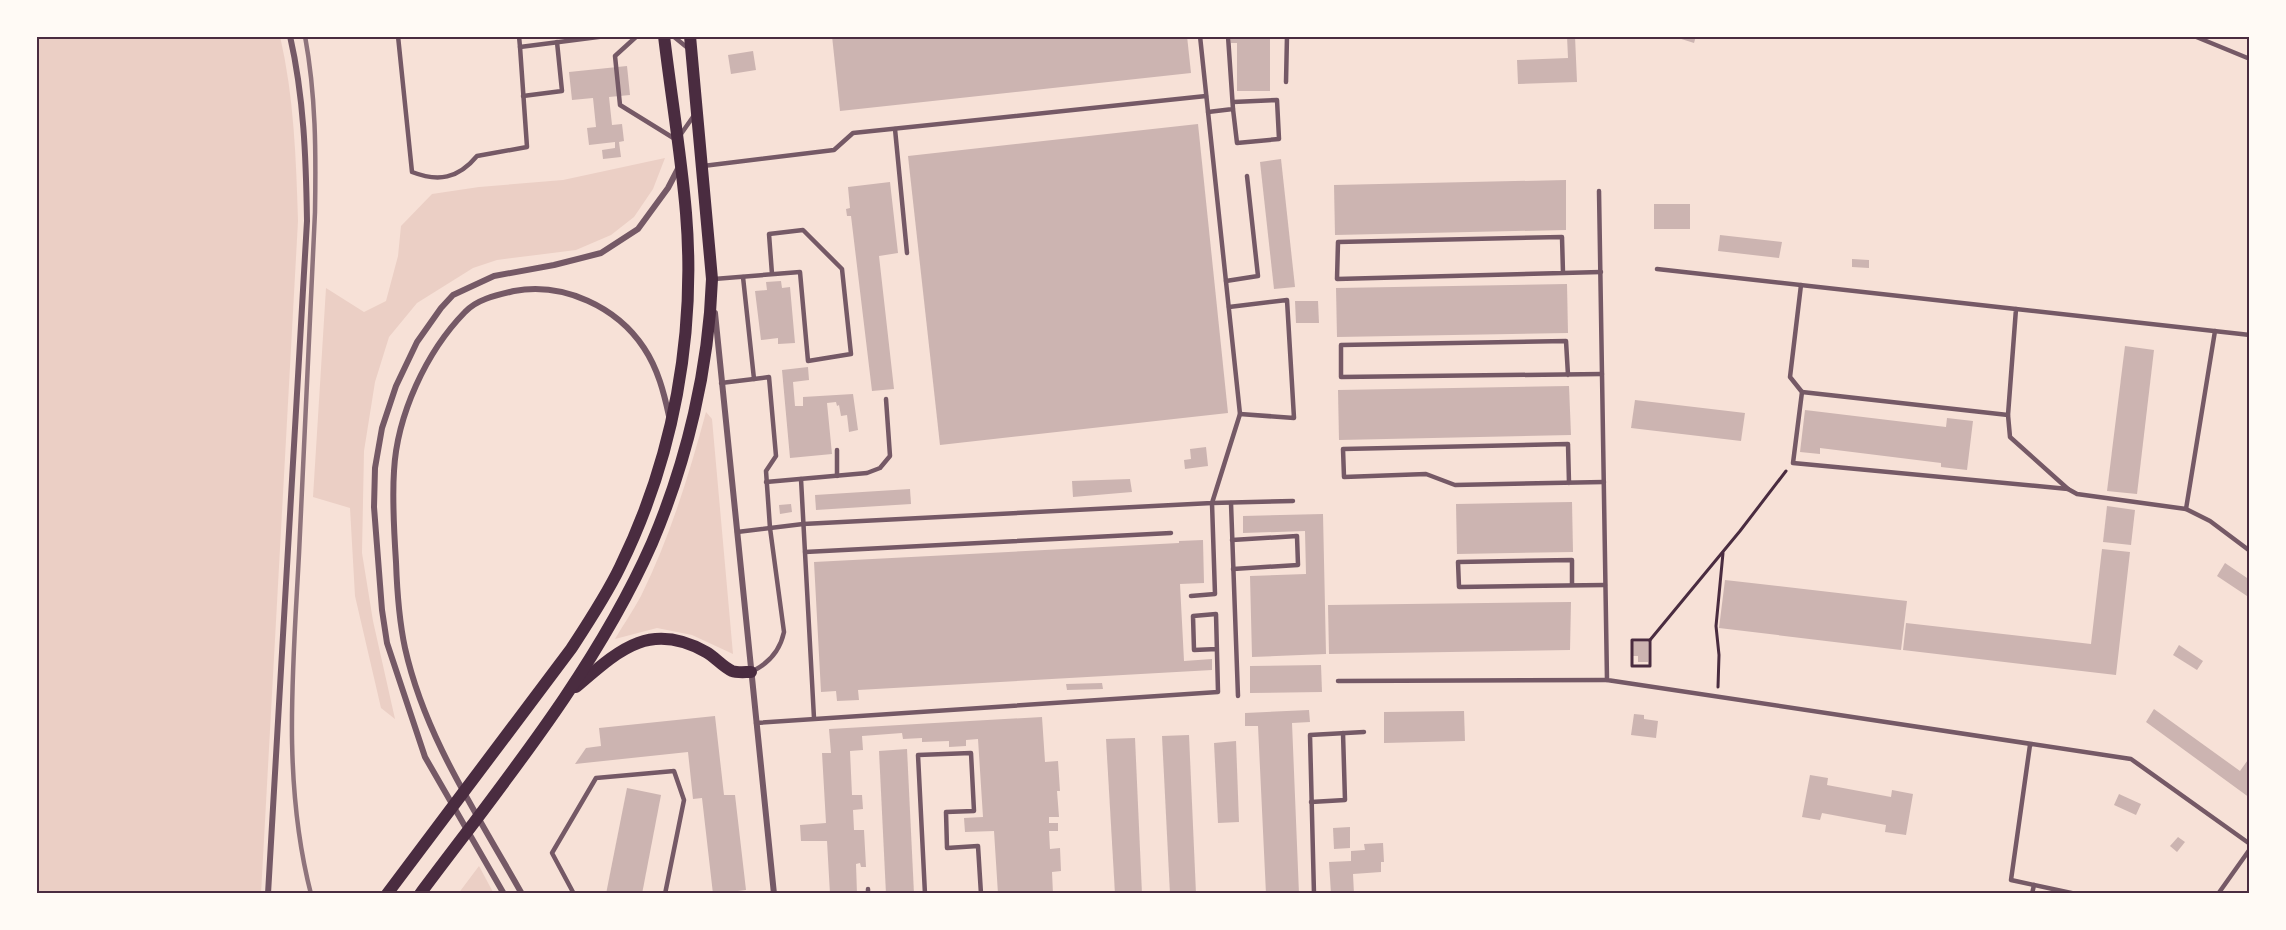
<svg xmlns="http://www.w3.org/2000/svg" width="2286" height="930" viewBox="0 0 2286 930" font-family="'DM Sans',sans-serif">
	<rect width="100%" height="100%" fill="#f7e1d7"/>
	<g fill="#ebcfc5">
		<path d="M36 36H280C294 97 296 158 298 221L261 894H36Z"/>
		<path d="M665 158 653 189 634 217 611 235 576 250 497 260 473 268 417 303 389 337 375 382 364 451 362 553 373 621 395 719 381 708 355 596 350 508 313 497 326 288 364 312 386 301 398 256 401 226 432 194 479 187 563 180Z"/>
		<path d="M706 412 712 419 733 654 692 635 657 628 615 639C623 625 633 611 641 596 670 537 689 475 706 412Z"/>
		<path d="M479 866 494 894H458Z"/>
	</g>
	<g fill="#ccb4b1">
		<path d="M832 36H1187L1191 73 840 111Z"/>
		<path d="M1231 36H1270V91H1237V43H1231Z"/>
		<path d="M1567 36H1575L1577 82 1518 84 1517 60 1568 58Z"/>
		<path d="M1672 36H1696L1694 43Z"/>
		<path d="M753 51 756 70 731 74 728 55Z"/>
		<path d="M627 66 630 95 609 97 612 125 622 124 624 141 619 142 621 157 603 159 602 150 615 148V142L589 145 587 128 596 127 593 98 572 100 569 72Z"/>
		<path d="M1198 124 1228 413 940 445 908 156Z"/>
		<path d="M1281 159 1295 287 1274 289 1260 162Z"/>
		<path d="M1566 180V230L1335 235 1334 185Z"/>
		<path d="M890 182 898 253 879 256 894 389 872 391 851 216H847L846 209 850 208 848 187Z"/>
		<rect x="1654" y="204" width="36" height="25"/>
		<path d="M1720 235 1782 242 1779 258 1718 251Z"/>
		<path d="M1852 259 1869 260V268L1852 267Z"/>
		<path d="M781 281 782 288 790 287 795 343 778 344V338L761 340 755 291 767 290 766 282Z"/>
		<path d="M1567 284 1568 333 1337 337 1336 288Z"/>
		<path d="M1295 301H1318L1319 323H1296Z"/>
		<path d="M2125 346 2154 350 2137 494 2107 491Z"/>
		<path d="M808 367 809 380 793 382 795 406H803V397L853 394 858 430 849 432 847 415 841 416 839 405 837 406 836 402 827 403 832 454 790 458 782 370Z"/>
		<path d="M1569 386 1571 435 1339 440 1338 390Z"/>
		<path d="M1635 400 1745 413 1741 441 1631 428Z"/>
		<path d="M1805 410 1946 427 1947 418 1973 421 1967 470 1941 467V463L1820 448V454L1800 452Z"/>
		<path d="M1206 447 1208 466 1185 469 1184 460 1191 459 1190 449Z"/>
		<path d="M1130 479 1132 492 1073 497 1072 481Z"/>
		<path d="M910 489 911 504 816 510 815 495Z"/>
		<path d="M1572 502 1573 552 1457 554 1456 504Z"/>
		<path d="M791 504 792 512 780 514 779 505Z"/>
		<path d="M2107 506 2135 510 2131 545 2103 542Z"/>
		<path d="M1323 514 1326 654 1252 657 1250 576 1306 574 1305 531 1243 533V516Z"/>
		<path d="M1203 540 1204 583 1180 584 1184 661 1212 659V670L858 690 859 700 837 701 836 691 821 692 814 562 1179 543V541Z"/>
		<path d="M2102 549 2130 552 2116 675 1903 650 1906 623 2091 644Z"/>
		<path d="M2225 563 2250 580V598L2217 576Z"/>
		<path d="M1725 580 1907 601 1901 650 1719 628Z"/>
		<path d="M1571 602 1570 650 1329 654 1328 605Z"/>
		<path d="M1633 642H1648V662H1638V656H1633Z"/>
		<path d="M2179 645 2203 661 2197 670 2173 655Z"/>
		<path d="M1321 665 1322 692 1250 693V666Z"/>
		<path d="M1102 683 1103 689 1067 690 1066 684Z"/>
		<path d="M2154 709 2240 771 2250 757V798L2146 722Z"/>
		<path d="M1309 710 1310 722 1292 723 1299 894H1266L1258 726H1245V713Z"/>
		<path d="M1464 711 1465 741 1384 743V712Z"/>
		<path d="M1634 714 1644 715V719L1658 721 1656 738 1631 735Z"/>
		<path d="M715 716 724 795H735L746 890 713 894 702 798 693 799 688 752 575 764 586 748 601 746 599 728Z"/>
		<path d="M1042 717 1045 762 1058 761 1060 791H1057L1059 817H1049V823H1058V831H1049L1050 849 1060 848 1061 871 1052 872 1053 894H998L994 831 965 832 964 818 983 817 978 739 966 740V746L949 747V741L922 742V738L903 739 902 733 862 736 863 750 850 751 852 795H862L863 809 853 810 854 830H864L866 867H861L860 863 856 864 857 894H830L827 841H801L800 825 826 823 822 753H831L829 729Z"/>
		<path d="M1189 735 1196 894H1170L1162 736Z"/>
		<path d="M1135 738 1142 894H1115L1106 739Z"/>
		<path d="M1236 741 1239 822 1218 823 1214 743Z"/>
		<path d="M907 749 914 894H886L879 751Z"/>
		<path d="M1810 775 1828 778 1827 785 1891 797 1892 790 1913 794 1906 835 1885 832 1886 825 1822 813 1820 820 1802 817Z"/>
		<path d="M627 788 661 795 642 894H606Z"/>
		<path d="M2119 794 2141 804 2136 815 2114 805Z"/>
		<path d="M1350 827V848L1334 849 1333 828Z"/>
		<path d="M2178 837 2185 842 2177 852 2170 846Z"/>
		<path d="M1383 843 1384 862H1381V872L1353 874 1354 894H1331L1329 862 1351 861V851L1365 850 1364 844Z"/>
	</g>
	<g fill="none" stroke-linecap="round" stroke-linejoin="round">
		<g stroke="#4a2c40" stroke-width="3">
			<rect x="1632" y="640" width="18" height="26"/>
			<path d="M1650 640 1740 531 1786 471"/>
			<path d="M1718 687 1719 655 1716 626 1723 553"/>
		</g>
		<g stroke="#755966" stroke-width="4.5">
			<path d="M398 36 412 172C438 182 458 179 477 156L527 147 520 47"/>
			<path d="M519 36 520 47 606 36"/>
			<path d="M637 36 615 56 620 105 675 139"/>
			<path d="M673 36 689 49"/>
			<path d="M2194 36 2250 59"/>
			<path d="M1286 82 1287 36"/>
			<path d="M523 96 562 91 557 42"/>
			<path d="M1233 102 1277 100 1279 139 1237 143 1233 109"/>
			<path d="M1208 112 1233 109 1228 36"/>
			<path d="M895 129 907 253"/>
			<path d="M681 134 695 114"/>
			<path d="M703 166 834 150 853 133 1206 96"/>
			<path d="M1599 191 1607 680 2131 759 2250 844"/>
			<path d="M1657 269 2016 309 2008 415 2010 437 2068 489 2077 494 2186 509 2210 521 2250 551"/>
			<path d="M1563 273 1562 237 1338 242 1337 279 1563 273 1601 272"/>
			<path d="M743 277 754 379 769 377 776 456 766 471 770 528 784 632C780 651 769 663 753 671"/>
			<path d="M714 279 800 272 808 361 851 354 842 269 803 230 769 234 772 274"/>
			<path d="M1226 281 1258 276 1247 176"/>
			<path d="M1801 285 1790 377 1802 392 1793 463 2068 489"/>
			<path d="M1229 307 1287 300 1294 418 1240 414"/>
			<path d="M2016 309 2250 335"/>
			<path d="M1568 375 1566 341 1341 345V377L1602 374"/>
			<path d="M721 383 754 379"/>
			<path d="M1802 392 2008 415"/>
			<path d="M837 476V450"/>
			<path d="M801 479 814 718"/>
			<path d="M766 482 867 473 880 468 890 456 886 399"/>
			<path d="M1569 483 1568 444 1343 449 1344 477 1426 474 1455 485 1604 482"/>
			<path d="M1231 503 1238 696"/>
			<path d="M2186 509 2215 331"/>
			<path d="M737 532 803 524 1212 503 1240 414 1200 36"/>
			<path d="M1232 540 1297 536 1298 565 1233 569"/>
			<path d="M805 552 1171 533"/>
			<path d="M1572 585V560L1458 562 1459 587 1605 585"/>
			<path d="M1191 596 1215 594 1212 503 1293 501"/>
			<path d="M1338 681 1607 680"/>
			<path d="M756 723 1218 692 1216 614 1193 616 1194 650 1217 649"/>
			<path d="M2030 745 2011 880 2076 894"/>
			<path d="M1311 802 1345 800 1343 733"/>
			<path d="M868 889V894"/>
			<path d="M574 894 552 853 596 778 674 771 684 800 665 894"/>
			<path d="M925 894 918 755 971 753 974 811 946 812 947 848 978 846 981 894"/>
			<path d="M1314 894 1310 735 1364 732"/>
			<path d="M2032 894 2034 885"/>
			<path d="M2218 894 2250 849"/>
		</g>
		<g stroke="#755966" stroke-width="6">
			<path d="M715 313 774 894"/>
			<path d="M268 894 307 221C306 159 304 97 290 36"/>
			<path d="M504 894 425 757 387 643 382 610 374 507 375 468 382 428 396 386 417 342 441 308 453 295 494 276 554 265 601 253 638 229 668 188 680 165"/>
			<path d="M522 894C478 815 425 738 405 648 399 620 397 591 396 562 394 532 392 501 394 471 397 415 426 352 465 312 477 299 497 295 514 291 564 282 617 307 644 348 658 369 664 393 669 416"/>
		</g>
		<g stroke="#4a2c40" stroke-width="12">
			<path d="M576 687C618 651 649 620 706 652 715 657 723 667 732 671 737 673 745 672 751 672"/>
			<path d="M387 894 571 649C588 623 606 596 620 567 674 457 696 334 686 213 681 154 671 95 664 36"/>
			<path d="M420 894C503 783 596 670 652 543 687 461 709 368 712 279L690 36"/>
		</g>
		<path stroke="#8f747c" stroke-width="4.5" d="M305 36C316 96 316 152 315 212 310 326 305 440 299 554 293 668 282 782 311 894"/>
	</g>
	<rect width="2286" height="930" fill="none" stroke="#fffaf5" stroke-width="75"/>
	<rect x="38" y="38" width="2210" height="854" fill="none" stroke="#4a2c40" stroke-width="2"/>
</svg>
